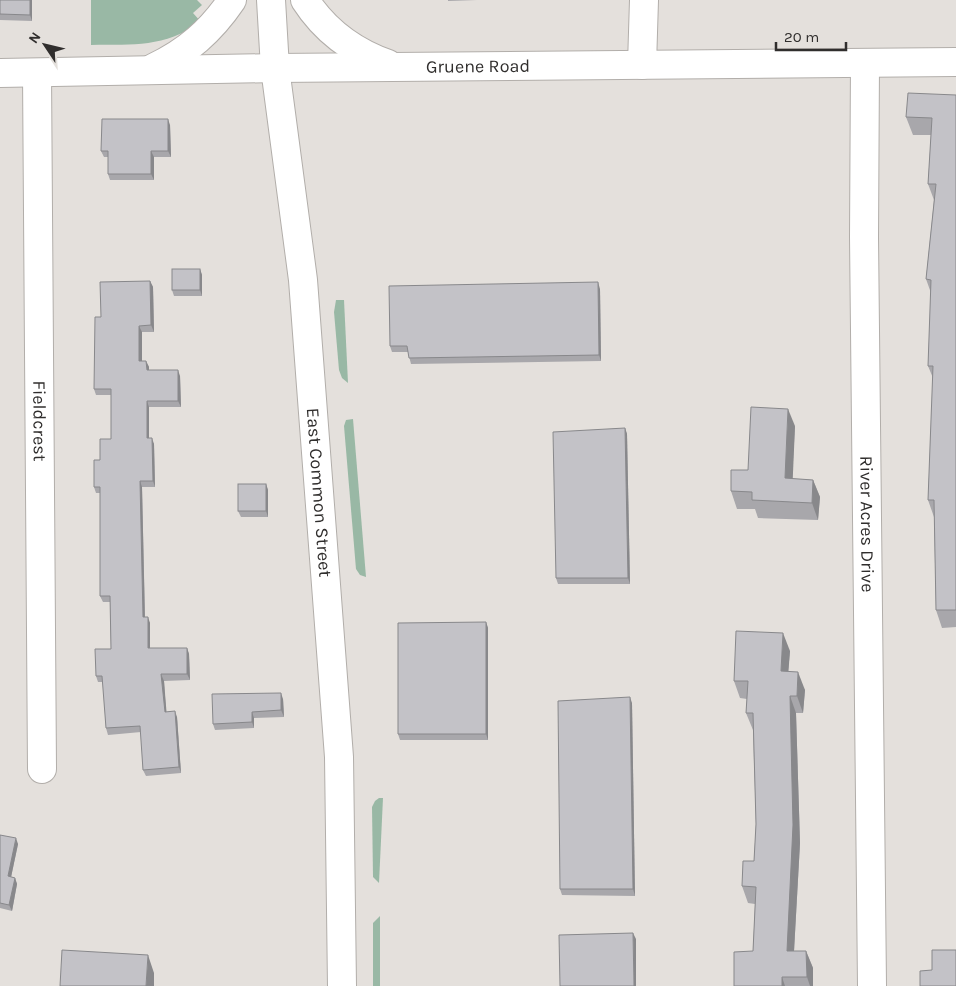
<svg xmlns="http://www.w3.org/2000/svg" width="956" height="986" viewBox="0 0 956 986" font-family="Karla,sans-serif">
	<rect width="100%" height="100%" fill="#e4e0dc"/>
	<g fill="#99b8a5">
		<path d="M91 0H197L202 5 193 13 201 22C163 48 135 44 91 45Z"/>
		<path d="M336 300H344L348 383 342 378 339 370 334 312Z"/>
		<path d="M353 419 366 577 360 575 356 569 344 426 346 420Z"/>
		<path d="M379 798H383L379 883 373 877 372 807 375 801Z"/>
		<path d="M380 916V986H373V923Z"/>
	</g>
	<g fill="none" stroke-linecap="round" stroke-linejoin="round">
		<defs>
			<g id="minor">
				<path d="M305 0C325 31 354 52 388 64"/>
				<path id="s1" d="M865 63 864 237 872 986"/>
				<path d="M642 65 644 0"/>
				<path d="M153 68C187 52 211 31 232 0"/>
				<path id="s2" d="M0 73 275 68 956 62"/>
				<path id="s3" d="M37 73 42 769"/>
			</g>
			<g id="major">
				<path id="s4" d="M271 0 275 68 303 280 339 757 342 986"/>
			</g>
		</defs>
		<use href="#minor" stroke="#b2aeaa" stroke-width="30"/>
		<use href="#major" stroke="#b2aeaa" stroke-width="30"/>
		<use href="#minor" stroke="#fff" stroke-width="28"/>
		<use href="#major" stroke="#fff" stroke-width="28"/>
	</g>
	<g fill="#a8a7ab">
		<path d="M0 0H32V21L0 20Z"/>
		<path d="M448 0H477L448 1Z"/>
		<path d="M956 95V627L942 628 936 610 934 517 928 500 933 378 928 366 931 293 926 279 934 200 928 184 931 135H913L906 117Z"/>
		<path d="M170 125 171 157H154V180H110L108 174V157H104L101 151Z"/>
		<path d="M200 269 202 275V296H174L172 290Z"/>
		<path d="M150 281 153 287 154 332H142V361H146L149 367V370L180 376 181 407H149V438L154 444 155 487H142L145 617 150 623V648H187L189 654 190 680 164 681 166 712 177 717 181 773 146 776 143 770 141 732 108 735 106 728 103 682H98L96 676 111 649 110 602H103L100 596V493H96L94 487 100 460 111 439V395H96L94 389 101 317Z"/>
		<path d="M600 289 601 361 411 364 408 352H392L390 346Z"/>
		<path d="M795 426 792 479 813 480 820 497 818 520 758 518 755 509H737L731 491 748 470Z"/>
		<path d="M625 428 627 434 630 584H558L556 578Z"/>
		<path d="M266 484 268 490V517H241L238 511Z"/>
		<path d="M486 622 488 628V740H400L398 734Z"/>
		<path d="M790 651 788 672 805 690 803 713H796L800 843 794 951H806L813 968V986H734L753 951 755 904 748 903 742 886 754 861 756 824 753 730 746 713 747 699 740 698 734 681Z"/>
		<path d="M283 699 284 717 254 718V728L215 730 213 724Z"/>
		<path d="M632 703 635 896 562 895 560 889Z"/>
		<path d="M0 835 18 844 11 877 15 878 17 884 12 911 0 908Z"/>
	</g>
	<g fill="#88888b">
		<path d="M30 0H32V21L30 15Z"/>
		<path d="M168 119 170 125 171 157 168 151Z"/>
		<path d="M151 151 154 157V180L151 174Z"/>
		<path d="M200 269 202 275V296L200 290Z"/>
		<path d="M150 281 153 287 154 332 151 325Z"/>
		<path d="M598 282 600 289 601 361 599 355Z"/>
		<path d="M139 326 142 332V367L139 361Z"/>
		<path d="M146 361 149 367V377L147 370Z"/>
		<path d="M178 370 180 376 181 407 178 401Z"/>
		<path d="M147 401 149 407V444L147 438Z"/>
		<path d="M788 409 795 426 792 496 785 478Z"/>
		<path d="M625 428 627 434 630 584 628 578Z"/>
		<path d="M152 438 154 444 155 487 153 481Z"/>
		<path d="M813 480 820 497 818 520 812 503Z"/>
		<path d="M140 481 142 487 145 623 143 617Z"/>
		<path d="M266 484 268 490V517L266 511Z"/>
		<path d="M148 617 150 623V654L148 648Z"/>
		<path d="M486 622 488 628V740L486 734Z"/>
		<path d="M783 633 790 651 787 689 781 671Z"/>
		<path d="M187 648 189 654 190 680 187 674Z"/>
		<path d="M798 672 805 690 803 713 797 696Z"/>
		<path d="M161 674 164 681 167 718 165 712Z"/>
		<path d="M281 693 283 699 284 717 281 710Z"/>
		<path d="M790 696 796 713 800 843 793 969 787 951Z"/>
		<path d="M630 697 632 703 635 896 633 889Z"/>
		<path d="M175 711 177 717 181 773 179 767Z"/>
		<path d="M252 712 254 718V728L252 722Z"/>
		<path d="M16 838 18 844 10 882 8 876Z"/>
		<path d="M15 878 17 884 12 911 9 905Z"/>
		<path d="M633 933 636 939V986H634Z"/>
		<path d="M806 951 813 968V986H810L807 977Z"/>
		<path d="M148 955 154 973V986H146Z"/>
		<path d="M782 977 785 986H782Z"/>
	</g>
	<g fill="#c3c2c7" stroke="#88888b">
		<path d="M0 0H30V15L0 14Z"/>
		<path d="M908 93 956 95V610H936L934 500H928L933 366H928L931 280 926 279 936 184H928L932 118 906 117Z"/>
		<path d="M102 119H168V151H151V174H108V151H101Z"/>
		<rect x="172" y="269" width="28" height="21"/>
		<path d="M150 281 151 325 139 326V361H146L147 370H178V401H147V438H152L153 481H140L143 617H148V648H187V674H161L165 712 175 711 179 767 143 770 140 726 106 728 102 676H96L95 649H111L110 596H100V487H94V460H100V439H111V389H94L95 317H101L100 282Z"/>
		<path d="M598 282 599 355 409 358 407 346H390L389 286Z"/>
		<path d="M751 407 788 409 785 478 813 480 812 503 752 500V492L731 491V470H748Z"/>
		<path d="M625 428 628 578H556L553 432Z"/>
		<rect x="238" y="484" width="28" height="27"/>
		<path d="M486 622V734H398V623Z"/>
		<path d="M736 631 783 633 781 671 798 672 797 696H790L793 825 787 951H806L807 977H782V986H734V952L753 951 756 887 742 886 743 861H754L756 824 753 713H746L748 681H734Z"/>
		<path d="M281 693V710L252 712V722L213 724 212 694Z"/>
		<path d="M630 697 633 889H560L558 701Z"/>
		<path d="M0 835 16 838 8 876 15 878 9 905 0 903Z"/>
		<path d="M633 933 634 986H560L559 935Z"/>
		<path d="M62 950 148 955 146 986H60Z"/>
		<path d="M932 950H956V986H920V971L932 970Z"/>
	</g>
	<g text-anchor="middle" stroke-width="4" stroke-linejoin="round" paint-order="stroke">
		<g font-size="18" fill="#302e2d" stroke="#e4e0dc">
			<text dy="6" stroke="none"><textPath href="#s2" startOffset="478">Gruene Road</textPath></text>
			<text dy="6" stroke="none"><textPath href="#s3" startOffset="348">Fieldcrest</textPath></text>
			<text dy="6" stroke="none"><textPath href="#s4" startOffset="495">East Common Street</textPath></text>
			<text dy="6" stroke="none"><textPath href="#s1" startOffset="461">River Acres Drive</textPath></text>
		</g>
	</g>
	<g transform="translate(45 45) rotate(305)" stroke="#e4e0dc" stroke-width="4" paint-order="stroke">
	<path d="M0-4L9 19L0 12L-9 19Z" fill="#302e2d"/>
	<text y="-8" font-size="14" font-weight="bold" text-anchor="middle" fill="#302e2d">N</text>
	</g>
	<path d="M776 42v8h70v-8" fill="none" stroke="#302e2d" stroke-width="2.5"/>
	<text x="784" y="42" font-size="15" fill="#302e2d" stroke="#e4e0dc" stroke-width="4" paint-order="stroke">20 m</text>
</svg>
